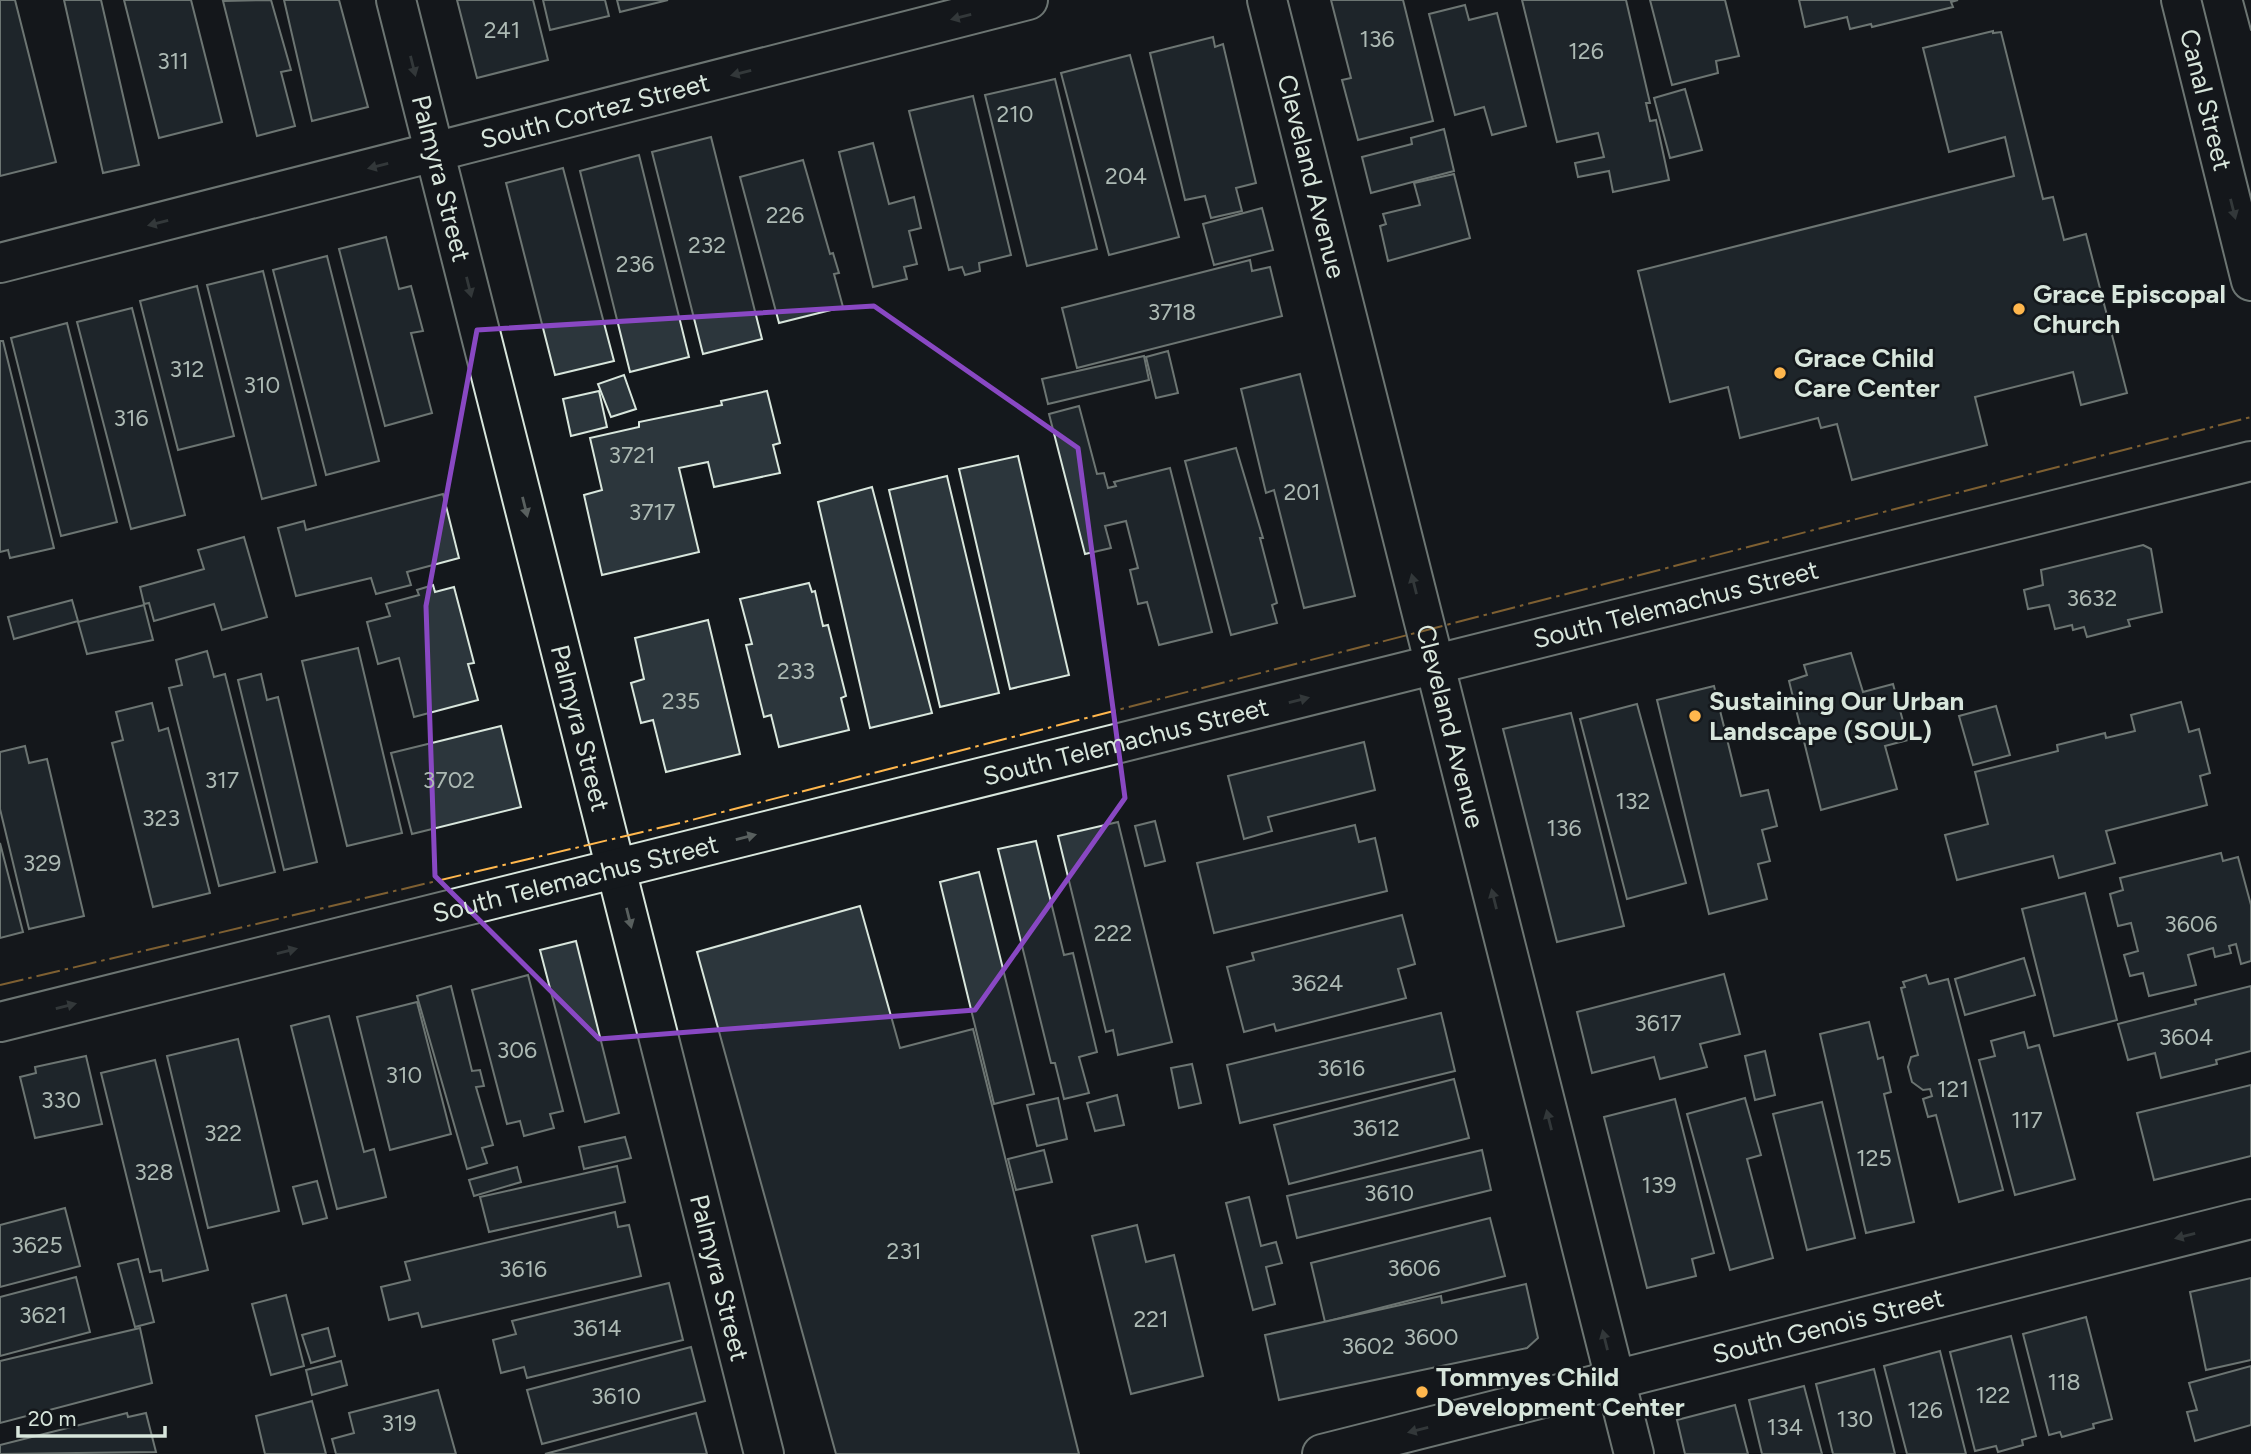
<svg xmlns="http://www.w3.org/2000/svg" width="2251" height="1454" viewBox="0 0 2251 1454" font-family="Figtree,sans-serif">
	<rect width="100%" height="100%" fill="#14181c"/>
	<g fill="#2c363c" stroke="#d8e6dc" stroke-width="2">
		<path d="M0 0H15L56 162 0 176Z"/>
		<path d="M64 0H101L139 165 103 173Z"/>
		<path d="M124 0H191L222 122 159 138Z"/>
		<path d="M271 0 291 70 281 72 295 126 257 136 223 1Z"/>
		<path d="M284 0H339L368 107 312 121Z"/>
		<path d="M457 0H533L548 60 477 78Z"/>
		<path d="M543 0H605L609 16 550 30Z"/>
		<path d="M617 0H668L620 12Z"/>
		<path d="M1331 0H1403L1433 121 1358 140 1342 80 1351 78Z"/>
		<path d="M1522 0H1626L1650 103H1646L1650 121 1656 120 1669 180 1613 192 1609 171 1578 177 1575 163 1604 157 1598 133 1557 142Z"/>
		<path d="M1650 0H1725L1739 56 1716 61 1718 73 1672 85Z"/>
		<path d="M1799 0H1958L1951 2 1953 7 1872 27 1871 24 1850 29 1847 17 1805 27Z"/>
		<path d="M1465 5 1469 20 1497 13 1526 126 1492 135 1484 107 1455 115 1429 14Z"/>
		<path d="M1993 31V33L2001 32 2043 199 2053 197 2064 240 2086 234 2127 393 2081 405 2073 372 1975 397 1987 445 1852 480 1837 424 1821 428 1818 418 1740 438 1728 387 1670 402 1638 271 2014 176 2005 137 1949 152 1923 48Z"/>
		<path d="M1213 37 1215 47 1223 44 1256 183 1236 188 1242 211 1211 218 1205 196 1185 200 1150 53Z"/>
		<path d="M1130 55 1179 237 1109 255 1061 73Z"/>
		<path d="M1055 79 1097 249 1027 266 985 95Z"/>
		<path d="M1685 89 1702 150 1670 158 1654 98Z"/>
		<path d="M973 96 1011 255 979 263 980 271 965 275 962 267 949 270 909 111Z"/>
		<path d="M1444 129 1454 171 1371 193 1362 157 1412 144 1411 138Z"/>
		<path d="M711 137 762 339 703 354 652 152Z"/>
		<path d="M873 143 889 204 914 197 921 228 909 231 917 264 904 267 907 279 873 287 839 152Z"/>
		<path d="M639 155 689 357 630 372 580 171Z"/>
		<path d="M803 160 830 254 833 253 839 273 834 274 843 307 779 323 740 177Z"/>
		<path d="M563 168 614 361 555 375 506 183Z"/>
		<path d="M1454 174 1470 238 1388 261 1380 226 1386 224 1383 214 1420 205 1414 183Z"/>
		<path d="M1262 208 1273 250 1214 265 1203 224Z"/>
		<path d="M386 237 399 289 411 286 423 331 411 333 432 413 385 426 339 249Z"/>
		<path d="M327 256 379 461 326 475 273 270Z"/>
		<path d="M1250 260 1252 271 1270 267 1282 316 1077 368 1062 308Z"/>
		<path d="M263 271 316 485 262 499 207 285Z"/>
		<path d="M197 286 234 436 178 450 140 301Z"/>
		<path d="M132 308 185 515 131 529 77 322Z"/>
		<path d="M67 323 117 522 61 536 11 338Z"/>
		<path d="M0 341H3L54 548 10 558 8 550 0 552Z"/>
		<path d="M1168 351 1178 393 1156 398 1146 357Z"/>
		<path d="M1144 356 1149 380 1048 404 1042 379Z"/>
		<path d="M1300 374 1355 596 1304 608 1274 490 1266 493 1241 389Z"/>
		<path d="M624 375 636 409 611 417 598 384Z"/>
		<path d="M599 391 607 427 571 436 563 399Z"/>
		<path d="M767 391 780 443 773 445 780 473 714 487 708 462 679 468 699 552 602 575 584 495 602 490 590 438 639 427V422L722 405 721 401Z"/>
		<path d="M1079 406 1097 474 1104 473 1108 488 1116 486 1114 482 1170 468 1212 632 1159 645 1147 602 1138 604 1130 570 1138 568 1126 521 1105 526 1111 548 1085 554 1049 414Z"/>
		<path d="M1236 448 1263 538H1260L1277 603 1272 605 1277 623 1231 635 1185 461Z"/>
		<path d="M1018 456 1069 675 1010 689 959 469Z"/>
		<path d="M947 476 999 693 940 707 889 490Z"/>
		<path d="M872 487 932 713 870 728 818 502Z"/>
		<path d="M443 494 459 558 407 572 411 585 376 594 371 578 296 596 278 528 304 521 306 530Z"/>
		<path d="M244 537 267 617 222 630 214 604 154 621 149 603 144 604 140 587 204 569 198 550Z"/>
		<path d="M2143 545 2151 549 2162 612 2128 620 2130 626 2087 637 2084 627 2073 630 2072 625 2055 629 2049 605 2028 609 2024 590 2043 585 2041 570Z"/>
		<path d="M809 583 812 592 815 591 823 626 828 625 846 696 841 698 849 730 779 747 771 715 764 717 746 645 752 644 740 599Z"/>
		<path d="M433 585 435 592 454 587 474 663 468 664 478 700 414 717 399 658 378 664 367 622 390 616 386 604 419 595 417 590Z"/>
		<path d="M72 600 78 621 14 639 8 617Z"/>
		<path d="M144 605 153 640 87 654 78 622Z"/>
		<path d="M708 620 740 754 666 772 653 720 641 723 631 683 644 679 635 638Z"/>
		<path d="M358 648 402 833 347 846 302 661Z"/>
		<path d="M207 651 214 677 225 674 275 872 219 886 169 688 182 685 176 660Z"/>
		<path d="M1851 653 1863 692 1893 684 1908 740 1885 746 1897 789 1821 810 1789 681 1807 675 1804 665Z"/>
		<path d="M261 674 267 700 278 697 317 862 284 870 238 680Z"/>
		<path d="M1714 686 1741 796 1768 790 1777 826 1762 830 1770 861 1758 864 1767 899 1709 914 1657 700Z"/>
		<path d="M2181 702 2189 732 2199 729 2210 773 2200 776 2207 805 2106 831 2115 863 2059 878 2053 856 1957 880 1945 835 1988 824 1975 772 2058 751 2057 745 2105 733 2106 738 2135 731 2131 715Z"/>
		<path d="M152 703 159 731 168 728 210 893 153 907 112 743 123 740 116 712Z"/>
		<path d="M1637 704 1686 883 1627 899 1580 719Z"/>
		<path d="M1996 706 2010 755 1973 765 1959 716Z"/>
		<path d="M1571 713 1624 926 1557 942 1503 729Z"/>
		<path d="M501 726 521 807 412 834 391 753Z"/>
		<path d="M1364 742 1375 790 1268 817 1272 831 1244 839 1228 776Z"/>
		<path d="M25 746 29 763 47 759 84 916 29 929 0 809V752Z"/>
		<path d="M1155 821 1165 861 1145 866 1135 826Z"/>
		<path d="M1118 822 1172 1042 1118 1055 1113 1030 1106 1032 1058 836Z"/>
		<path d="M1355 825 1359 842 1375 838 1387 891 1214 933 1197 863Z"/>
		<path d="M1036 841 1064 955 1073 953 1097 1052 1079 1057 1089 1093 1064 1099 1055 1063H1051L998 849Z"/>
		<path d="M0 843 23 932 0 938Z"/>
		<path d="M2221 853 2223 861 2238 857 2251 905V961L2241 964 2236 944 2229 946 2231 953 2215 957 2213 948 2188 955 2196 985 2149 996 2143 973 2130 976 2124 955 2138 951 2131 923 2118 926 2110 894 2123 890 2120 878Z"/>
		<path d="M979 872 1034 1094 994 1104 940 882Z"/>
		<path d="M2085 893 2117 1020 2054 1036 2022 909Z"/>
		<path d="M860 906 900 1048 973 1029 1079 1454H836L697 952Z"/>
		<path d="M1402 915 1415 964 1398 969 1406 998 1276 1031 1274 1024 1244 1032 1227 967 1254 960 1252 953Z"/>
		<path d="M576 941 619 1113 585 1122 540 950Z"/>
		<path d="M2024 958 2035 995 1965 1015 1955 979Z"/>
		<path d="M1724 974 1740 1034 1700 1044 1707 1067 1660 1079 1654 1057 1592 1073 1577 1012Z"/>
		<path d="M528 975 563 1111 550 1114 554 1128 524 1136 520 1121 507 1124 472 990Z"/>
		<path d="M1926 975 1929 984 1948 979 2003 1190 1959 1202 1936 1115 1928 1117 1923 1099 1932 1096 1930 1089 1923 1090 1912 1082 1908 1067 1911 1057 1918 1055 1901 988 1905 987 1903 982Z"/>
		<path d="M451 986 472 1071 480 1070 484 1086 476 1087 493 1145 482 1148 487 1163 467 1169 417 996Z"/>
		<path d="M2251 986V1051L2216 1060 2217 1064 2161 1078 2155 1053 2128 1060 2118 1024 2196 1004 2195 1000Z"/>
		<path d="M417 1002 451 1134 390 1150 357 1017Z"/>
		<path d="M1441 1013 1455 1071 1240 1123 1227 1065Z"/>
		<path d="M329 1016 364 1152 374 1149 386 1197 337 1209 291 1026Z"/>
		<path d="M1869 1022 1878 1059 1883 1057 1891 1092 1884 1094 1914 1222 1866 1233 1820 1034Z"/>
		<path d="M2024 1032 2028 1048 2039 1045 2075 1179 2015 1195 1979 1060 1995 1056 1991 1041Z"/>
		<path d="M238 1039 279 1211 208 1228 167 1056Z"/>
		<path d="M1765 1051 1775 1095 1755 1100 1745 1056Z"/>
		<path d="M86 1056 102 1124 35 1138 20 1077 36 1073 35 1067Z"/>
		<path d="M155 1060 208 1270 163 1281 161 1270 150 1272 101 1073Z"/>
		<path d="M1192 1064 1201 1103 1179 1108 1171 1068Z"/>
		<path d="M1454 1079 1469 1138 1289 1184 1274 1125Z"/>
		<path d="M2251 1085V1156L2154 1180 2137 1113Z"/>
		<path d="M1117 1095 1124 1125 1095 1131 1087 1103Z"/>
		<path d="M1058 1098 1067 1139 1037 1146 1027 1105Z"/>
		<path d="M1745 1098 1761 1155 1747 1159 1773 1258 1730 1270 1687 1114Z"/>
		<path d="M1675 1099 1714 1253 1692 1259 1696 1276 1647 1288 1604 1117Z"/>
		<path d="M1822 1102 1855 1238 1807 1250 1773 1114Z"/>
		<path d="M625 1137 631 1158 584 1169 579 1147Z"/>
		<path d="M1044 1150 1052 1182 1016 1190 1008 1159Z"/>
		<path d="M1482 1150 1491 1190 1297 1238 1287 1196Z"/>
		<path d="M617 1166 625 1202 489 1232 480 1197Z"/>
		<path d="M517 1167 521 1182 474 1196 469 1180Z"/>
		<path d="M317 1181 327 1218 303 1224 293 1187Z"/>
		<path d="M1249 1197 1261 1246 1276 1242 1282 1263 1266 1267 1275 1304 1253 1310 1226 1203Z"/>
		<path d="M65 1208 80 1266 0 1287V1225Z"/>
		<path d="M615 1212 618 1227 629 1225 641 1276 422 1327 418 1313 389 1320 381 1287 410 1280 405 1262Z"/>
		<path d="M1490 1218 1505 1276 1325 1322 1311 1263Z"/>
		<path d="M1137 1225 1146 1262 1174 1255 1203 1376 1131 1394 1092 1236Z"/>
		<path d="M138 1259 154 1322 135 1327 118 1264Z"/>
		<path d="M76 1277 90 1332 0 1356V1297Z"/>
		<path d="M2251 1278V1360L2206 1370 2190 1292Z"/>
		<path d="M669 1283 683 1340 527 1378 524 1367 501 1373 493 1340 516 1334 512 1321Z"/>
		<path d="M1526 1284 1538 1338 1527 1348 1279 1400 1265 1335 1441 1296 1442 1303Z"/>
		<path d="M286 1295 304 1366 271 1375 252 1304Z"/>
		<path d="M2086 1317 2112 1419 2093 1424 2094 1428 2062 1437 2060 1432 2049 1435 2023 1334Z"/>
		<path d="M140 1328 152 1383 0 1423V1361Z"/>
		<path d="M328 1328 335 1356 311 1363 302 1335Z"/>
		<path d="M2011 1336 2036 1436 2022 1440 2023 1445 1998 1452 1996 1446 1975 1451 1950 1352Z"/>
		<path d="M691 1347 705 1401 542 1444 527 1390Z"/>
		<path d="M1940 1351 1966 1454H1907L1884 1366Z"/>
		<path d="M341 1361 347 1385 312 1395 306 1370Z"/>
		<path d="M2251 1366V1425L2195 1441 2187 1412 2197 1410 2189 1383Z"/>
		<path d="M1874 1369 1895 1454H1833L1816 1384Z"/>
		<path d="M1804 1386 1822 1454H1762L1749 1400Z"/>
		<path d="M438 1390 456 1454H336L332 1439 354 1433 349 1413Z"/>
		<path d="M312 1401 326 1454H265L256 1416Z"/>
		<path d="M1735 1405 1748 1454H1685L1677 1420Z"/>
		<path d="M127 1413 128 1417 146 1413 156 1452 0 1454V1445Z"/>
		<path d="M696 1413 707 1454H545Z"/>
	</g>
	<g fill="none" stroke-linecap="round" stroke-linejoin="round">
		<defs>
			<g id="street">
				<path id="s1" d="M396 0 764 1454"/>
				<path id="s2" d="M1267 0 1634 1454"/>
				<path id="s3" d="M0 263 1028 0"/>
				<path id="s4" d="M0 1022 2251 461"/>
				<path id="s5" d="M1322 1454 2251 1219"/>
			</g>
			<g id="primary">
				<path id="s6" d="M2181 0 2251 281"/>
			</g>
		</defs>
		<use href="#street" stroke="#d8e6dc" stroke-width="42"/>
		<use href="#primary" stroke="#d8e6dc" stroke-width="42"/>
		<use href="#street" stroke="#14181c" stroke-width="38"/>
		<use href="#primary" stroke="#14181c" stroke-width="38"/>
		<path stroke="#d8e6dc" stroke-width="2" d="M2243 0 2251 30"/>
		<path stroke="#ffb74d" stroke-width="2" stroke-dasharray="24 5 3.5 5" stroke-linecap="butt" d="M0 985 680 823 2251 417"/>
	</g>
	<defs><path id="oneway-solid" d="M-6-.8H1V-3.2L6.5 0L1 3.2V.8H-6Z" transform="scale(1.75)"/></defs>
	<g fill="#59605f">
		<use href="#oneway-solid" transform="translate(961 17) rotate(166)"/>
		<use href="#oneway-solid" transform="translate(413 66) rotate(76)"/>
		<use href="#oneway-solid" transform="translate(741 73) rotate(166)"/>
		<use href="#oneway-solid" transform="translate(378 166) rotate(166)"/>
		<use href="#oneway-solid" transform="translate(2233 209) rotate(76)"/>
		<use href="#oneway-solid" transform="translate(158 223) rotate(166)"/>
		<use href="#oneway-solid" transform="translate(469 287) rotate(76)"/>
		<use href="#oneway-solid" transform="translate(525 507) rotate(76)"/>
		<use href="#oneway-solid" transform="translate(1414 584) rotate(-104)"/>
		<use href="#oneway-solid" transform="translate(1299 700) rotate(-14)"/>
		<use href="#oneway-solid" transform="translate(746 837) rotate(-14)"/>
		<use href="#oneway-solid" transform="translate(1494 899) rotate(-104)"/>
		<use href="#oneway-solid" transform="translate(629 918) rotate(76)"/>
		<use href="#oneway-solid" transform="translate(287 951) rotate(-14)"/>
		<use href="#oneway-solid" transform="translate(66 1006) rotate(-14)"/>
		<use href="#oneway-solid" transform="translate(1549 1120) rotate(-104)"/>
		<use href="#oneway-solid" transform="translate(2185 1236) rotate(166)"/>
		<use href="#oneway-solid" transform="translate(1605 1340) rotate(-104)"/>
		<use href="#oneway-solid" transform="translate(1418 1430) rotate(166)"/>
	</g>
	<path d="M0 0H2251V1454H0ZM874 306 1078 448 1125 798 975 1010 599 1039 435 876 426 606 477 330Z" fill="#14181c" fill-opacity=".55" fill-rule="evenodd"/>
	<path fill="none" stroke="#8948c3" stroke-width="5" stroke-linejoin="round" d="M874 306 1078 448 1125 798 975 1010 599 1039 435 876 426 606 477 330Z"/>
	<g fill="#ffb74d" stroke="#14181c" stroke-width="2.5">
		<circle cx="2019" cy="309" r="7"/>
		<circle cx="1780" cy="373" r="7"/>
		<circle cx="1695" cy="716" r="7"/>
		<circle cx="1422" cy="1392" r="7"/>
	</g>
	<g text-anchor="middle" stroke-width="5" stroke-linejoin="round" paint-order="stroke">
		<g font-size="23" fill="#adbab4">
			<text x="502" y="38">241</text>
			<text x="1377" y="47">136</text>
			<text x="1586" y="59">126</text>
			<text x="173" y="69">311</text>
			<text x="1015" y="122">210</text>
			<text x="1126" y="184">204</text>
			<text x="785" y="223">226</text>
			<text x="707" y="253">232</text>
			<text x="635" y="272">236</text>
			<text x="1172" y="320">3718</text>
			<text x="187" y="377">312</text>
			<text x="262" y="393">310</text>
			<text x="131" y="426">316</text>
			<text x="632" y="463">3721</text>
			<text x="1302" y="500">201</text>
			<text x="652" y="520">3717</text>
			<text x="2092" y="606">3632</text>
			<text x="796" y="679">233</text>
			<text x="681" y="709">235</text>
			<text x="222" y="788">317</text>
			<text x="449" y="788">3702</text>
			<text x="1633" y="809">132</text>
			<text x="161" y="826">323</text>
			<text x="1564" y="836">136</text>
			<text x="42" y="871">329</text>
			<text x="2191" y="932">3606</text>
			<text x="1113" y="941">222</text>
			<text x="1317" y="991">3624</text>
			<text x="1658" y="1031">3617</text>
			<text x="2186" y="1045">3604</text>
			<text x="517" y="1058">306</text>
			<text x="1341" y="1076">3616</text>
			<text x="404" y="1083">310</text>
			<text x="1953" y="1097">121</text>
			<text x="61" y="1108">330</text>
			<text x="2027" y="1128">117</text>
			<text x="1376" y="1136">3612</text>
			<text x="223" y="1141">322</text>
			<text x="1874" y="1166">125</text>
			<text x="154" y="1180">328</text>
			<text x="1659" y="1193">139</text>
			<text x="1389" y="1201">3610</text>
			<text x="37" y="1253">3625</text>
			<text x="904" y="1259">231</text>
			<text x="1414" y="1276">3606</text>
			<text x="523" y="1277">3616</text>
			<text x="43" y="1323">3621</text>
			<text x="1151" y="1327">221</text>
			<text x="597" y="1336">3614</text>
			<text x="1431" y="1345">3600</text>
			<text x="1368" y="1354">3602</text>
			<text x="2064" y="1390">118</text>
			<text x="1993" y="1403">122</text>
			<text x="616" y="1404">3610</text>
			<text x="1925" y="1418">126</text>
			<text x="1855" y="1427">130</text>
			<text x="399" y="1431">319</text>
			<text x="1785" y="1435">134</text>
		</g>
		<g font-size="26" fill="#d8e6dc" stroke="#14181c">
			<text dy="9" stroke="none"><textPath href="#s6" startOffset="103">Canal Street</textPath></text>
			<text dy="9" stroke="none"><textPath href="#s3" startOffset="614">South Cortez Street</textPath></text>
			<text dy="9" stroke="none"><textPath href="#s1" startOffset="184">Palmyra Street</textPath></text>
			<text dy="9" stroke="none"><textPath href="#s2" startOffset="182">Cleveland Avenue</textPath></text>
			<text dy="9" stroke="none"><textPath href="#s4" startOffset="1727">South Telemachus Street</textPath></text>
			<text dy="9" stroke="none"><textPath href="#s1" startOffset="751">Palmyra Street</textPath></text>
			<text dy="9" stroke="none"><textPath href="#s2" startOffset="749">Cleveland Avenue</textPath></text>
			<text dy="9" stroke="none"><textPath href="#s4" startOffset="1160">South Telemachus Street</textPath></text>
			<text dy="9" stroke="none"><textPath href="#s4" startOffset="593">South Telemachus Street</textPath></text>
			<text dy="9" stroke="none"><textPath href="#s1" startOffset="1318">Palmyra Street</textPath></text>
			<text dy="9" stroke="none"><textPath href="#s5" startOffset="522">South Genois Street</textPath></text>
		</g>
		<g font-size="26" font-weight="bold" fill="#d8e6dc" stroke="#14181c" text-anchor="start">
			<text x="2033" y="303">Grace Episcopal<tspan x="2033" dy="30">Church</tspan></text>
			<text x="1794" y="367">Grace Child<tspan x="1794" dy="30">Care Center</tspan></text>
			<text x="1709" y="710">Sustaining Our Urban<tspan x="1709" dy="30">Landscape (SOUL)</tspan></text>
			<text x="1436" y="1386">Tommyes Child<tspan x="1436" dy="30">Development Center</tspan></text>
		</g>
	</g>
	<path d="M18 1426v10h147v-10" fill="none" stroke="#d8e6dc" stroke-width="3.5"/>
	<text x="28" y="1426" font-size="21" fill="#d8e6dc" stroke="#14181c" stroke-width="5" paint-order="stroke">20 m</text>
</svg>
